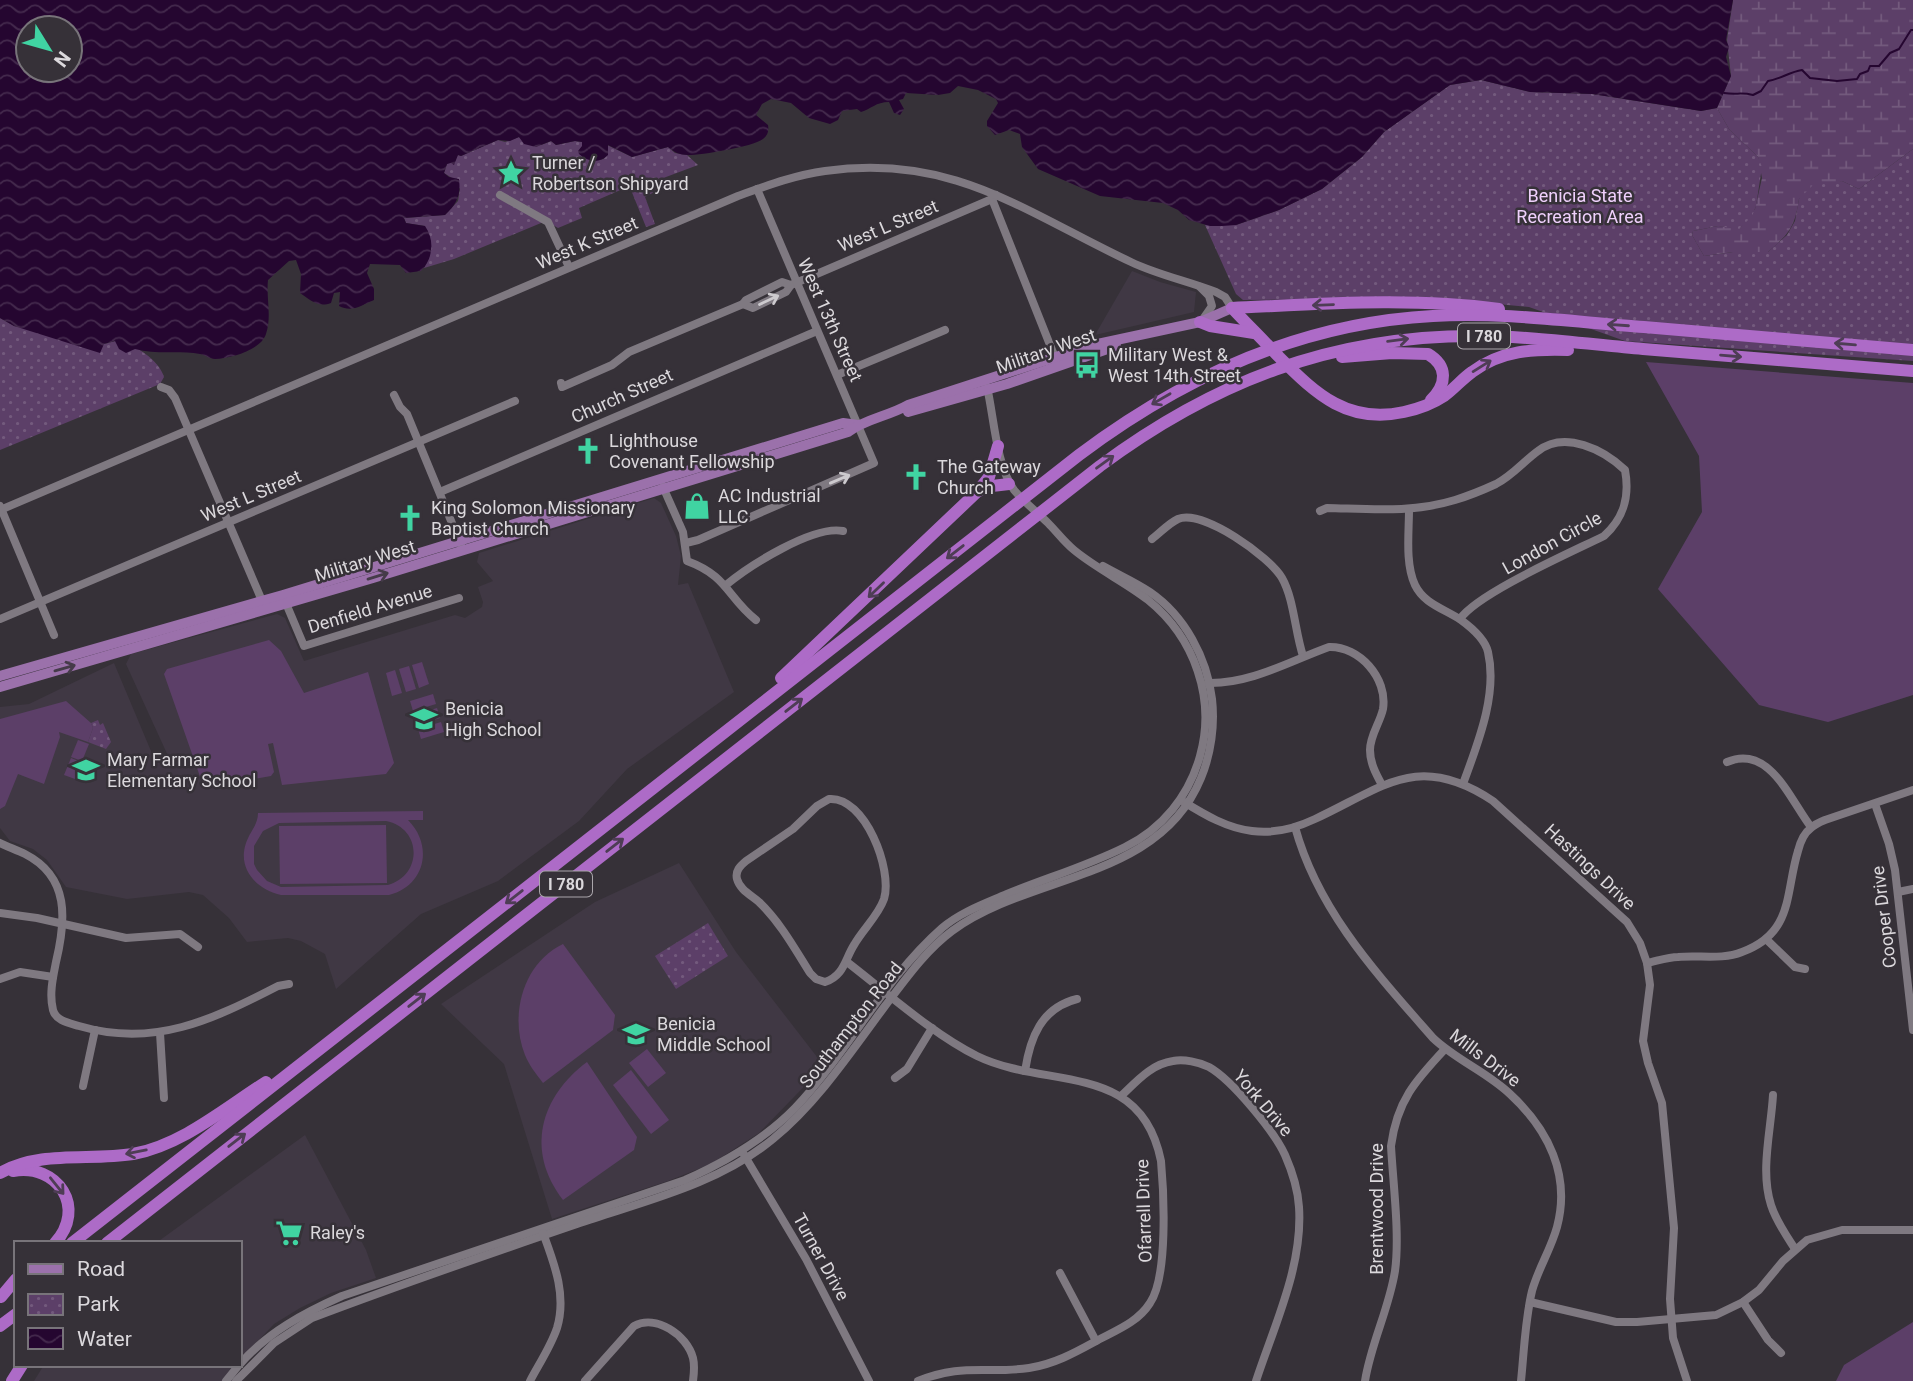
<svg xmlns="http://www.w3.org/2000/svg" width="1913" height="1381" viewBox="0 0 1913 1381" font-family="Roboto,sans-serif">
	<defs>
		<pattern id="wetland-marsh" width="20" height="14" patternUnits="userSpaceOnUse" patternTransform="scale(1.75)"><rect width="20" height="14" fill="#5c3f68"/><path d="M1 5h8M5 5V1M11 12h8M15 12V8" fill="none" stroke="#735a7d"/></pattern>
		<pattern id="park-dots" width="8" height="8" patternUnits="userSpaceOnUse" patternTransform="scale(1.75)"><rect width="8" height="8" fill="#5c3f68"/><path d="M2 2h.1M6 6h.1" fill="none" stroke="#735a7d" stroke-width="1.8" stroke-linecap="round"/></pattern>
		<pattern id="water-waves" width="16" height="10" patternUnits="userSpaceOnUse" patternTransform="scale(1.75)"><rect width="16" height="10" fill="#250630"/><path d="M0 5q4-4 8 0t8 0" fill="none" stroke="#442a4d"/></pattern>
	</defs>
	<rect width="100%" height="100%" fill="#363138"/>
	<g fill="#403844">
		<path d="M1132 271 1160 282 1196 292 1194 312 1095 335Z"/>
		<path d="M654 498 661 503 676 536 681 556 678 585 688 583 734 692 627 769 579 821 498 881 421 914 336 989 325 954 301 941 288 938 247 942 229 918 203 895 189 892 127 899 66 887 47 860 33 849 10 841 0 828V707L29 704 114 663 156 763 169 758 126 664 131 654 277 614 285 618 304 661 455 615 465 618 482 607 483 602 478 587 493 581 477 562 479 553Z"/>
		<path d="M679 863 736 952 824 1066 759 1133 711 1164 668 1181 552 1219 504 1064 441 1004 595 902Z"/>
		<path d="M305 1135 366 1250 376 1278 331 1293 300 1308 274 1324 240 1360V1243H156Z"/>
		<path d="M44 1365H235L222 1381H34Z"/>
	</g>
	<g fill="#5c3f68" fill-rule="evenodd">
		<path d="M1646 362 1913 383V695L1828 722 1759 705 1658 589 1702 512 1699 456Z"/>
		<path d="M269 640 281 651 304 693 368 672 394 763 386 774 282 785 273 743 268 744 274 772 271 776 204 788 164 674 167 669Z"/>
		<path d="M422 662 429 684 419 688 412 665Z"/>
		<path d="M409 666 416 689 406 692 399 669Z"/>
		<path d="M395 670 402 693 392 696 386 673Z"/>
		<path d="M433 694 436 704 413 711 410 701Z"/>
		<path d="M66 701 91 723 93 728 88 742 59 732 60 737 44 784 18 774 5 806 0 809V719Z"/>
		<path d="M437 708 440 718 418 725 414 715Z"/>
		<path d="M441 722 444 732 421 739 418 729Z"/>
		<path d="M78 740 89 744 82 761 71 757Z"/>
		<path d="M71 758 81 762 75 779 64 775Z"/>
		<path d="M423 811V820H408C434 846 425 886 389 895H281C257 890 237 869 246 843 250 831 258 825 258 813ZM386 821C422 828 423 875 388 885L281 887 267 881 257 870 254 864V846L263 831 279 823Z"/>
		<path d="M386 825 387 883 280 884 279 826Z"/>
		<path d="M563 944 615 1015 613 1030 543 1083C536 1074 529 1065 525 1055 509 1015 523 963 563 944Z"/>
		<path d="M647 1049 666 1073 648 1087 629 1063Z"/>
		<path d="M587 1062 637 1137 634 1150 563 1200C525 1151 540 1097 587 1062Z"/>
		<path d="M631 1070 669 1120 651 1134 613 1085Z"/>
		<path d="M1913 1322V1381H1836L1844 1365Z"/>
	</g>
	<path fill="url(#wetland-marsh)" d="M1733 0H1913V149L1859 189 1842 181 1799 199C1795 227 1789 234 1768 252H1733L1704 256 1692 235 1693 231 1718 226 1740 228 1755 209 1762 178 1758 157 1729 129 1717 108 1731 76 1727 40Z"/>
	<g fill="url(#park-dots)">
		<path d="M1481 80 1530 92 1592 94 1701 111 1717 108 1729 129 1758 157 1762 167 1756 206 1752 216 1739 229 1718 226 1693 231 1692 235 1704 256 1733 252H1768L1787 235 1795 221 1799 199 1812 186 1842 181 1859 189 1913 149V361L1625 341 1529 307 1435 298 1243 300 1236 294 1205 225H1236L1279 210 1322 189 1362 157 1384 132 1450 85Z"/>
		<path d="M519 137C531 148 536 148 551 141L556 145 575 141 582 142V146L591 161 604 159 607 145 632 157 668 147 675 153 687 155 698 165 658 180 660 189 645 197 655 224 646 227 631 190 625 188 579 208 582 218 558 228 548 222 541 223 454 259 424 268 430 255 425 226 406 223 404 218 445 215 458 201 460 189 452 178 444 173 447 164 458 155 461 156 498 140 505 142Z"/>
		<path d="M0 318 14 326 104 344C106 344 114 341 116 341 133 342 160 361 164 377L160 384 0 450Z"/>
		<path d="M98 720 100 725 103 723 111 742 106 749 88 742 93 728 91 723Z"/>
		<path d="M708 923 728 956 676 989 655 956Z"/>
	</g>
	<path fill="url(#water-waves)" fill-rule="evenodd" d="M0 0H1733L1726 40 1729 47 1726 57 1731 76 1717 108 1701 111 1592 94 1530 92 1481 80 1450 85 1384 132 1362 157 1322 189 1279 210 1236 225 1222 226H1210L1189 220 1178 210 1163 203 1100 196 1038 169 1022 147 1020 134 1009 130 995 135 987 126V121L998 103 996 99 978 90 958 86 950 93 938 95 906 93 903 99 899 100 904 109 900 115 894 113 889 102C876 102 871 109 861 112L857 109 842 111 838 120 830 124 809 118 791 103 771 99 762 104 756 115 768 125C769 131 768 135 763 139 752 147 702 155 688 155 679 155 674 152 668 147L632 157 608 145V155C599 164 588 162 579 154L578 151 582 146V142L575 141 556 145 551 141 536 147 524 144 519 137 510 141 498 140 461 156 458 155 454 165 451 163 447 164 444 173 449 177 459 179C461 195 457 204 445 215L404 218 406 223 425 226C435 240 433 259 421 271L406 273 400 265 370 264 367 273 374 289V300C362 305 352 313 339 306L340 292 334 293 331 303C318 308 310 300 300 293L301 274 296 260 289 261 268 280C266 298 272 316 266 334 261 350 231 358 215 359 209 359 206 355 200 354 178 350 156 355 135 349L126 353 119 349 115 341 104 344 100 353 14 326 0 318ZM70 28V70H28V28Z"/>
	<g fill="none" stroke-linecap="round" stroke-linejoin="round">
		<path stroke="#250630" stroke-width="2" d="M1724 93C1737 95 1741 92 1753 95L1761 91 1768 81C1781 79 1789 72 1802 70L1810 78 1837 81 1857 79 1860 74 1868 71 1870 66H1879L1890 53 1899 49 1911 30H1913"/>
		<g stroke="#7f7981" stroke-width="8">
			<path d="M500 195 548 222 569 267"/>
			<path d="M992 199 1056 360"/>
			<path d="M1200 287 1209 296 1212 306 1203 319"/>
			<path d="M743 304 753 308 786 292 791 285 992 199 996 195"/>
			<path d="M837 375 945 330"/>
			<path d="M561 383 562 387 612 365 629 352 743 304 746 300 782 282 791 285"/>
			<path d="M161 387 169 390 175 398 263 603"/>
			<path d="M394 395 400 407 407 414 461 545"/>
			<path d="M663 487 683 532 687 561C728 576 727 597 756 620"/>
			<path d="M440 492 817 331"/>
			<path d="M0 506 54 635"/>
			<path d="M0 510 738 196C766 186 795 175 825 171 952 153 1023 211 1131 262 1158 275 1188 281 1216 292L1225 297 1232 308"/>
			<path d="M1409 510C1409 532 1405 564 1415 585 1424 604 1445 609 1461 620 1472 628 1485 639 1488 652 1498 695 1477 745 1463 784"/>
			<path d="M1320 511 1327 508C1371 509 1413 513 1455 500 1468 496 1483 490 1496 484 1512 476 1524 461 1538 451 1565 430 1604 450 1625 470 1630 497 1624 518 1604 536 1572 552 1478 593 1460 619"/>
			<path d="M1152 539C1160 533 1169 523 1178 519 1203 509 1270 557 1282 578 1294 599 1295 632 1303 656"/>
			<path d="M686 543 698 540 874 463 757 189"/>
			<path d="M726 585C749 566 813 525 843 531"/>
			<path d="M285 601 304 646 459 598"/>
			<path d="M0 619 515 401"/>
			<path d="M1208 683C1251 684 1290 661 1329 647 1359 646 1388 678 1383 709 1380 723 1370 735 1370 750 1370 763 1376 774 1382 785"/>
			<path d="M1727 762C1770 744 1790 800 1811 827"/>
			<path d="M829 799C865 796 893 870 884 899 878 916 863 929 854 945 845 959 844 976 825 982L816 979 810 973C795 949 780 922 759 902 751 895 740 890 737 879 735 871 740 866 746 861L793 829 817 806Z"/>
			<path d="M1184 802C1205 815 1227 828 1252 831 1274 834 1296 828 1315 819 1384 787 1418 751 1493 801L1627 922 1640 943 1647 963 1650 985 1643 1041 1648 1063 1662 1103 1674 1228 1670 1299 1673 1338 1687 1381"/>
			<path d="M1875 804 1889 844 1895 870 1913 1030"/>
			<path d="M1295 827C1318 911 1377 974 1433 1038 1456 1060 1487 1072 1510 1094 1548 1129 1571 1175 1557 1227 1551 1249 1538 1269 1532 1291 1525 1320 1524 1352 1521 1381"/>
			<path d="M0 843C8 847 17 850 25 854 70 877 66 920 56 962 53 977 49 994 53 1010 56 1021 69 1023 79 1026 154 1048 212 1020 278 986L289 984"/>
			<path d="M1898 892 1913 889"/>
			<path d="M0 913 37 918 126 938 180 934 198 947"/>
			<path d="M1766 939 1795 967 1805 969"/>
			<path d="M847 962C886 992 934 1035 977 1056 1047 1090 1141 1060 1161 1161 1164 1194 1168 1277 1150 1303 1138 1322 1117 1330 1098 1340 1076 1352 1055 1364 1029 1368 987 1374 961 1363 918 1381"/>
			<path d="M1647 963C1657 961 1668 957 1678 957 1700 955 1722 960 1742 952 1794 933 1785 893 1798 851 1800 843 1804 833 1811 828 1815 824 1820 822 1825 820L1913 790"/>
			<path d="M0 979 20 972 53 977"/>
			<path d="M160 1033 164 1098"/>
			<path d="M1025 1071C1030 1038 1041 1008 1077 999"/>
			<path d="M895 1078 907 1069 932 1028"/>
			<path d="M83 1086 95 1030"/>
			<path d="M1773 1095C1771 1130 1760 1171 1771 1205 1776 1221 1786 1235 1795 1249"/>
			<path d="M1121 1096C1136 1082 1151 1064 1173 1061 1184 1059 1199 1062 1209 1067 1232 1080 1274 1131 1285 1155 1292 1171 1298 1190 1299 1207 1303 1266 1274 1326 1256 1381"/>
			<path d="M743 1153 806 1259 869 1381"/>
			<path d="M1060 1273 1096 1341"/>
			<path d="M1530 1302 1616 1322H1637L1716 1315 1743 1302 1759 1290 1783 1261 1807 1240 1842 1230H1913"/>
			<path d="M1743 1302 1768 1340 1781 1353"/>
			<path d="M240 1364C268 1332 304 1313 342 1296L685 1180C725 1162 764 1140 795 1108 848 1052 884 979 942 928 961 912 984 904 1007 894 1046 878 1087 866 1125 847 1162 829 1189 796 1200 756 1216 699 1195 638 1148 600 1125 582 1097 569 1074 550 1064 542 1057 532 1048 523 1037 512 1024 502 1014 490 996 465 994 417 987 387"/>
			<path d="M226 1381 239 1365"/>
			<path d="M236 1381 274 1343 312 1318C399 1285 489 1254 577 1224 644 1201 717 1185 773 1139 817 1103 851 1052 885 1006 905 980 925 951 952 931 1031 873 1159 881 1201 778 1211 754 1215 725 1212 699 1207 658 1185 616 1150 592 1135 582 1119 575 1103 566"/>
			<path d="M530 1381C539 1364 551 1346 557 1328 567 1295 554 1263 543 1233"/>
			<path d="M585 1381 634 1326C656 1314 687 1335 693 1358 695 1366 694 1373 693 1381"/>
			<path d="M1365 1381C1371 1343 1389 1309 1395 1271 1400 1235 1393 1183 1391 1146 1397 1101 1415 1081 1445 1049"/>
		</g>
		<g stroke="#9b71ab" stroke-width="10">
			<path d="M908 412 1007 384 1116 346"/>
			<path d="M0 676 283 595 843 423 858 425"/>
			<path d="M0 687 373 578 848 432C865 419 889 416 908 405L1093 345 1200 322 1232 308"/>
		</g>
		<g stroke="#ad6bc7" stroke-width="12">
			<path d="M1232 308C1248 325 1264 341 1280 358 1317 395 1348 424 1404 412 1418 409 1432 404 1444 396 1454 389 1462 379 1472 372 1501 350 1534 349 1568 350"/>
			<path d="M1232 308C1320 304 1412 297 1499 309"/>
			<path d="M1200 322 1210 326 1254 333"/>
			<path d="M1342 357 1392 353 1428 354C1448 366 1447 384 1431 400"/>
			<path d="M978 491 992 486 1009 484"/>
			<path d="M781 678 978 491 989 477 998 446"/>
			<path d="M13 1171C58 1163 87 1208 55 1243"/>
			<path d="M0 1173C41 1150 88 1161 133 1154 182 1145 225 1108 266 1082"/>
			<path d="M72 1243 1079 455C1184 376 1300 323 1433 316 1503 312 1574 322 1644 327 1734 335 1823 342 1913 350"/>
			<path d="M107 1243 1100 466C1213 382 1331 336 1474 336 1530 336 1587 344 1643 349 1733 356 1823 364 1913 371"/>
			<path d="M1 1297 16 1279"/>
			<path d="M0 1326 16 1314"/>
			<path d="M12 1381 22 1365"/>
		</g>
	</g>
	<defs><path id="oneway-shaft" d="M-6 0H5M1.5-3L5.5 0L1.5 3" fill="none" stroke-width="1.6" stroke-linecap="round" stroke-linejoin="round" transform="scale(1.75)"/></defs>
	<g stroke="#cdcace">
		<use href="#oneway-shaft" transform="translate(769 300) rotate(-25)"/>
		<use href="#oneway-shaft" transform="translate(840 479) rotate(-23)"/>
	</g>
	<g stroke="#4e3d55">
		<use href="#oneway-shaft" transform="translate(1323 305) rotate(178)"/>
		<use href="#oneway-shaft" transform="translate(1618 325) rotate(-176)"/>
		<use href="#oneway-shaft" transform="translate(1398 340) rotate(-7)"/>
		<use href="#oneway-shaft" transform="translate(1845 344) rotate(-175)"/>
		<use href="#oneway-shaft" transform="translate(1731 356) rotate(5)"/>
		<use href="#oneway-shaft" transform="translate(1482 366) rotate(-32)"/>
		<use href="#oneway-shaft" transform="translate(1161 399) rotate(150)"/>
		<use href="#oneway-shaft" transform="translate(1105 462) rotate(-36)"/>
		<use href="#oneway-shaft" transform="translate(955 552) rotate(142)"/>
		<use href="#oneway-shaft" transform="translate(876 590) rotate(136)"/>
		<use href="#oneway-shaft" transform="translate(794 705) rotate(-38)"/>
		<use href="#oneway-shaft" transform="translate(615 845) rotate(-38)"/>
		<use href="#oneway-shaft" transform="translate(514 897) rotate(142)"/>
		<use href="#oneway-shaft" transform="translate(417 1000) rotate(-38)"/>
		<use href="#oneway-shaft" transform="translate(237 1140) rotate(-38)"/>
		<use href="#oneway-shaft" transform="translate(136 1152) rotate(169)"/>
		<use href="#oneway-shaft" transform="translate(57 1186) rotate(51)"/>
	</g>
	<g stroke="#453b49">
		<use href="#oneway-shaft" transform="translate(378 576) rotate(-17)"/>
		<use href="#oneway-shaft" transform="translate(65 668) rotate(-16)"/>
	</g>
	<defs>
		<symbol id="sight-bare" viewBox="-9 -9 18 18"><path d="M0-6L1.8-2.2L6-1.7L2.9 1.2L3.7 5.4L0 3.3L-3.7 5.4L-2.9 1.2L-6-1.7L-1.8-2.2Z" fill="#40d4a2" stroke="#363138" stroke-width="2.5" paint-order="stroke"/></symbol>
		<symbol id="bus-bare" viewBox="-9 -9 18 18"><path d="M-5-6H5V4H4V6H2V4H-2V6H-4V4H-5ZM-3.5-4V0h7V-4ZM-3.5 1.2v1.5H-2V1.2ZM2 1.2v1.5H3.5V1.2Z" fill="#40d4a2" stroke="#363138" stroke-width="2.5" paint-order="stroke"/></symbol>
		<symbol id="church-bare" viewBox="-9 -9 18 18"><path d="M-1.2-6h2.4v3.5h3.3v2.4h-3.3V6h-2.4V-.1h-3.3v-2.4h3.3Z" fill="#40d4a2" stroke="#363138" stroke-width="2.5" paint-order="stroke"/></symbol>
		<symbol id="shop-bare" viewBox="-9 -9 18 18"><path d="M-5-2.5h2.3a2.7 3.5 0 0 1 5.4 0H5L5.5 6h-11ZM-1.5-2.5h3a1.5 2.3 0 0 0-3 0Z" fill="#40d4a2" stroke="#363138" stroke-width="2.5" paint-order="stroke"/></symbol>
		<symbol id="school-bare" viewBox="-9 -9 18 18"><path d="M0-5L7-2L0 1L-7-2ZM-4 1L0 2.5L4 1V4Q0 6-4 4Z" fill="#40d4a2" stroke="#363138" stroke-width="2.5" paint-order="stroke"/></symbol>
		<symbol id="supermarket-bare" viewBox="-9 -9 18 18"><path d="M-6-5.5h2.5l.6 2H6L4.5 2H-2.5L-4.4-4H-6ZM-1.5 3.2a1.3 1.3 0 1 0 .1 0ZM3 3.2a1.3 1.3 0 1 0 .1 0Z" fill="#40d4a2" stroke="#363138" stroke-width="2.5" paint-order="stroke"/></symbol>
	</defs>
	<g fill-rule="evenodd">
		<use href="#sight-bare" x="492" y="154" width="38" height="38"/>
		<use href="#bus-bare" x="1068" y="346" width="38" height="38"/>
		<use href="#church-bare" x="569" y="432" width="38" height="38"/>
		<use href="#church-bare" x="897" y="458" width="38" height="38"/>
		<use href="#shop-bare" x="678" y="487" width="38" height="38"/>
		<use href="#church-bare" x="391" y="499" width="38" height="38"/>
		<use href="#school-bare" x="405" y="700" width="38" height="38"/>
		<use href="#school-bare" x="67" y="751" width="38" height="38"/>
		<use href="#school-bare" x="617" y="1015" width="38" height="38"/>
		<use href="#supermarket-bare" x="270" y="1214" width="38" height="38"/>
	</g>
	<g text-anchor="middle" stroke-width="5" stroke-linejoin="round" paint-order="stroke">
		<g fill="#363138" stroke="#aaa6ab" stroke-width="2">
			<rect x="1458" y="323.5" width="52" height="25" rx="5"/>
			<rect x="540" y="871.5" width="52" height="25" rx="5"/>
		</g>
		<g font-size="16" font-weight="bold" fill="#dbd8dc">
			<text x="1484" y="342">I 780</text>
			<text x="566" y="890">I 780</text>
		</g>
		<g font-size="18" fill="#dbd8dc" stroke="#363138" text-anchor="start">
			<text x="532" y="169">Turner /<tspan x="532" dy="21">Robertson Shipyard</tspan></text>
			<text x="1108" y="361">Military West &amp;<tspan x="1108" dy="21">West 14th Street</tspan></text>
			<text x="609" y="447">Lighthouse<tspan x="609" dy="21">Covenant Fellowship</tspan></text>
			<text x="937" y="473">The Gateway<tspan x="937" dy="21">Church</tspan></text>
			<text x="718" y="502">AC Industrial<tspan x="718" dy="21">LLC</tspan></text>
			<text x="431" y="514">King Solomon Missionary<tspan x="431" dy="21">Baptist Church</tspan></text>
			<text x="445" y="715">Benicia<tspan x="445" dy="21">High School</tspan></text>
			<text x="107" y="766">Mary Farmar<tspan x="107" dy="21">Elementary School</tspan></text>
			<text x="657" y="1030">Benicia<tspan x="657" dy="21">Middle School</tspan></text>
			<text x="310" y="1239">Raley's</text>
		</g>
		<g font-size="18" fill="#efd0fc" stroke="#363138">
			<text x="1580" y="202">Benicia State<tspan x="1580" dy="21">Recreation Area</tspan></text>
		</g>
		<g font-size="18" fill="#dbd8dc" stroke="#363138">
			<text transform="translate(888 226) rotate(-23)" y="6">West L Street</text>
			<text transform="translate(587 243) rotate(-23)" y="6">West K Street</text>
			<text transform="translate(830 320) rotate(66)" y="6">West 13th Street</text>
			<text transform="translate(1046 351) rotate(-19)" y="6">Military West</text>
			<text transform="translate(622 396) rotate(-24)" y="6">Church Street</text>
			<text transform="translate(251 496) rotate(-23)" y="6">West L Street</text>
			<text transform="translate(1552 543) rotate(-29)" y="6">London Circle</text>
			<text transform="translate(365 561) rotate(-17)" y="6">Military West</text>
			<text transform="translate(370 609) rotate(-17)" y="6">Denfield Avenue</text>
			<text transform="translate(1590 867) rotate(43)" y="6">Hastings Drive</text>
			<text transform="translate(1884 917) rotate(-97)" y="6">Cooper Drive</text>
			<text transform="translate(851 1025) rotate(-52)" y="6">Southampton Road</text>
			<text transform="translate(1485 1058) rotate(37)" y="6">Mills Drive</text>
			<text transform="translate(1263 1103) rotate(50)" y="6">York Drive</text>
			<text transform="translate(1377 1209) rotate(-90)" y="6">Brentwood Drive</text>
			<text transform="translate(1144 1211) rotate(-92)" y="6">Ofarrell Drive</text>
			<text transform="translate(821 1257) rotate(61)" y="6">Turner Drive</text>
		</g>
	</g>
	<rect x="14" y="1241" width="228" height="126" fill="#363138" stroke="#78747a" stroke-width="2"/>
	<rect x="28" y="1264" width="35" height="10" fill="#9b71ab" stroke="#78747a" stroke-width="2"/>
	<text x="77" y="1276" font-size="21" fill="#dbd8dc">Road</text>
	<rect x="28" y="1294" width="35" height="21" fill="url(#park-dots)" stroke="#78747a" stroke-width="2"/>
	<text x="77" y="1311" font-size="21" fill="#dbd8dc">Park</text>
	<rect x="28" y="1328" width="35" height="21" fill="url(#water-waves)" stroke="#78747a" stroke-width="2"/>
	<text x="77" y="1346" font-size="21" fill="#dbd8dc">Water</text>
	<g transform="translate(49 49) rotate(127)"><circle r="33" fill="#363138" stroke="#78747a" stroke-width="2"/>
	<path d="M0-5L12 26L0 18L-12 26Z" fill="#40d4a2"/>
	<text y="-10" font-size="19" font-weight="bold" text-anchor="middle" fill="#dbd8dc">N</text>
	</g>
</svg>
